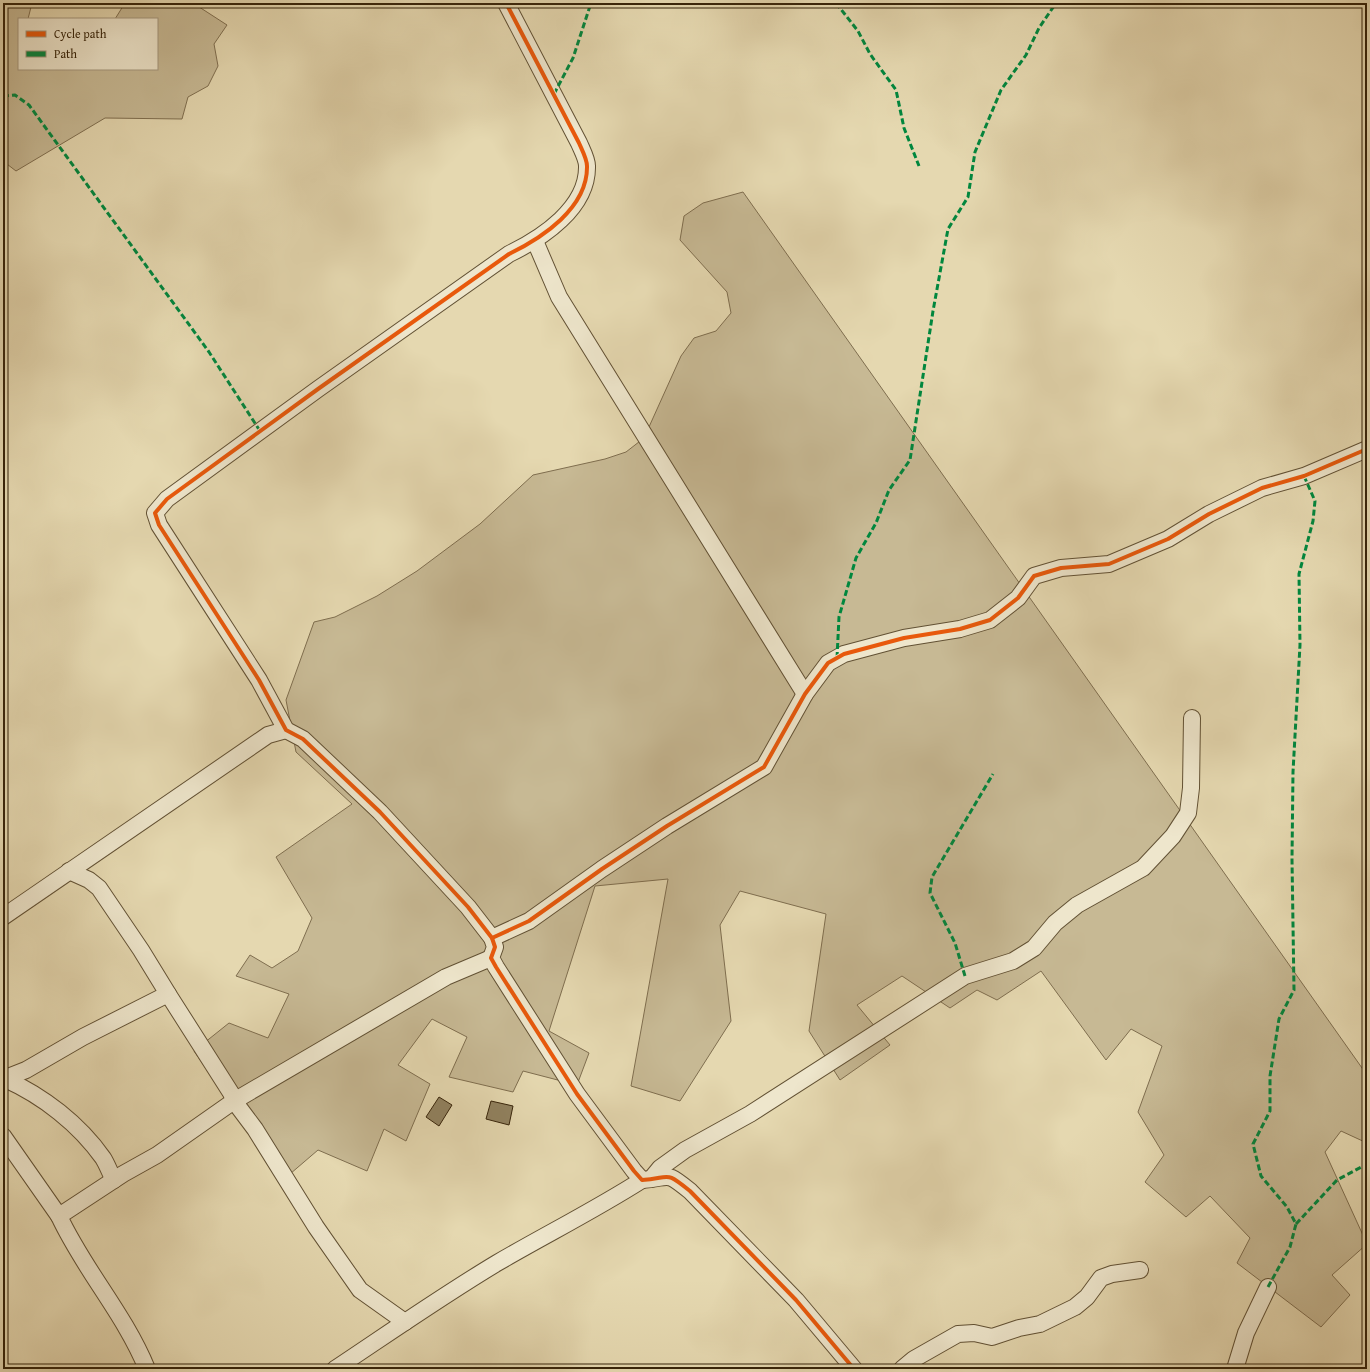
<svg xmlns="http://www.w3.org/2000/svg" width="1370" height="1372" viewBox="0 0 1370 1372" font-family="'Gentium Book Plus',serif">
	<rect width="100%" height="100%" fill="#e5d8b0"/>
	<filter id="stains"><feTurbulence type="fractalNoise" baseFrequency=".005" numOctaves="4"/><feColorMatrix values="0 0 0 0 .2 0 0 0 0 .09 0 0 0 0 .02 0 0 0 .5 -.17"/></filter>
	<radialGradient id="worn" r=".72"><stop offset=".6" stop-color="#630" stop-opacity="0"/><stop offset="1" stop-color="#630" stop-opacity=".3"/></radialGradient>
	<g fill="#c7b994" stroke="#7f6e4f">
		<path d="M3 3H32L28 19H19V69H157V19H115L125 3H193L227 25 214 44 218 66 208 86 188 97 182 119 105 118 16 171 3 161Z"/>
		<path d="M743 192 1367 1075V1143L1341 1131 1325 1152 1367 1244 1332 1275 1350 1295 1321 1327 1237 1263 1250 1238 1210 1196 1186 1217 1145 1182 1164 1155 1138 1112 1162 1046 1131 1029 1106 1060 1041 971 997 1000 977 990 950 1008 902 976 857 1005 890 1045 840 1080 809 1031 826 914 740 891 720 925 731 1021 680 1101 631 1086 668 879 595 886 549 1031 589 1053 577 1085 523 1071 513 1092 449 1077 467 1037 432 1019 398 1065 430 1084 406 1141 384 1129 367 1171 318 1150 283 1180 194 1051 229 1023 268 1038 289 994 236 976 250 955 272 968 298 951 312 918 276 857 352 804 296 752 286 700 314 622 335 617 377 596 417 571 480 524 533 475 605 459 626 452 644 438 681 356 694 338 716 331 731 313 727 292 680 240 684 216 703 203Z"/>
	</g>
	<g fill="#918260" stroke="#37240a">
		<path d="M439 1097 452 1105 439 1126 426 1117Z"/>
		<path d="M491 1101 513 1106 509 1125 486 1119Z"/>
	</g>
	<g fill="none" stroke-linecap="round" stroke-linejoin="round">
		<defs>
			<g id="minor">
				<path d="M506 3 579 143C582 150 587 159 587 166 588 208 542 238 509 254L318 389 167 499 155 513 159 525 259 680 286 730 303 739 380 812 468 907 492 938 495 947 491 958 496 967 577 1094 634 1171 642 1180C672 1178 664 1170 690 1191L796 1300 854 1369"/>
				<path d="M535 241 559 297 805 694"/>
				<path d="M3 917 268 735 286 730"/>
				<path d="M492 938 529 921 602 869 667 826 764 767 805 694 828 663 844 654 904 638 960 629 990 620 1018 598 1034 576 1061 568 1109 564 1168 539 1209 514 1262 488 1304 476 1367 449"/>
				<path d="M3 1079 26 1070 83 1037 168 994 141 950 99 888 89 880 69 871"/>
				<path d="M5 1079C43 1096 79 1124 103 1158 107 1164 110 1173 114 1180"/>
				<path d="M3 1136 59 1216"/>
				<path d="M651 1179 660 1168 685 1150 750 1114 965 976 1013 961 1034 948 1055 923 1077 905 1143 868 1173 836 1188 813 1191 788 1192 718"/>
				<path d="M405 1322 360 1290 316 1227 255 1129 234 1101 446 977 491 958"/>
				<path d="M147 1369C124 1313 84 1270 59 1216L123 1174 157 1155 234 1101 231 1093 168 994"/>
				<path d="M335 1369C389 1333 442 1296 497 1263 545 1235 595 1210 642 1180"/>
				<path d="M902 1369 914 1359 958 1334 974 1333 992 1337 1019 1328 1040 1324 1075 1307 1087 1297 1101 1278 1112 1274 1140 1270"/>
				<path d="M1235 1369 1246 1333 1268 1287"/>
			</g>
		</defs>
		<use href="#minor" stroke="#625134" stroke-width="18"/>
		<use href="#minor" stroke="#eee6cc" stroke-width="16"/>
		<g stroke="#00873e" stroke-width="3" stroke-dasharray="6 3" stroke-linecap="butt">
			<path d="M836 3 858 31 870 54 896 90 904 128 919 166"/>
			<path d="M554 94 573 58 591 3"/>
			<path d="M3 96 15 95 29 105 209 352 260 431"/>
			<path d="M837 658 839 617 856 558 876 523 889 490 910 460 933 311 948 229 968 197 975 152 1001 90 1026 55 1039 28 1056 3"/>
			<path d="M965 976 955 943 930 893 932 877 993 774"/>
			<path d="M1296 1224 1337 1180 1367 1164"/>
			<path d="M1268 1287 1290 1247 1296 1224 1287 1207 1261 1176 1253 1144 1270 1111V1076L1279 1019 1294 990 1292 859 1293 772 1300 645 1299 574 1313 521 1315 501 1304 476"/>
		</g>
		<defs>
			<g id="cycleway">
				<path d="M506 3 579 143C582 150 587 159 587 166 588 208 542 238 509 254L318 389 167 499 155 513 159 525 259 680 286 730 303 739 380 812 468 907 492 938 495 947 491 958 496 967 577 1094 634 1171 642 1180C672 1178 664 1170 690 1191L796 1300 854 1369"/>
				<path d="M492 938 529 921 602 869 667 826 764 767 805 694 828 663 844 654 904 638 960 629 990 620 1018 598 1034 576 1061 568 1109 564 1168 539 1209 514 1262 488 1304 476 1367 449"/>
			</g>
		</defs>
		<use href="#cycleway" stroke="#eee6cc" stroke-width="6"/>
		<use href="#cycleway" stroke="#e8590c" stroke-width="4"/>
	</g>
	<rect width="1370" height="1372" fill="none" stroke="#e5d8b0" stroke-width="16"/>
	<rect x="4" y="4" width="1362" height="1364" fill="none" stroke="#37240a" stroke-width="2"/>
	<rect x="8" y="8" width="1354" height="1356" fill="none" stroke="#37240a"/>
	<rect x="18" y="18" width="140" height="52" fill="#eee6cc" stroke="#a5987e"/>
	<rect x="26" y="31" width="20" height="6" fill="#e8590c" stroke="#a5987e"/>
	<text x="54" y="38" font-size="12" fill="#37240a">Cycle path</text>
	<rect x="26" y="51" width="20" height="6" fill="#00873e" stroke="#a5987e"/>
	<text x="54" y="58" font-size="12" fill="#37240a">Path</text>
	<rect width="100%" height="100%" filter="url(#stains)"/>
	<rect width="100%" height="100%" fill="url(#worn)"/>
</svg>
